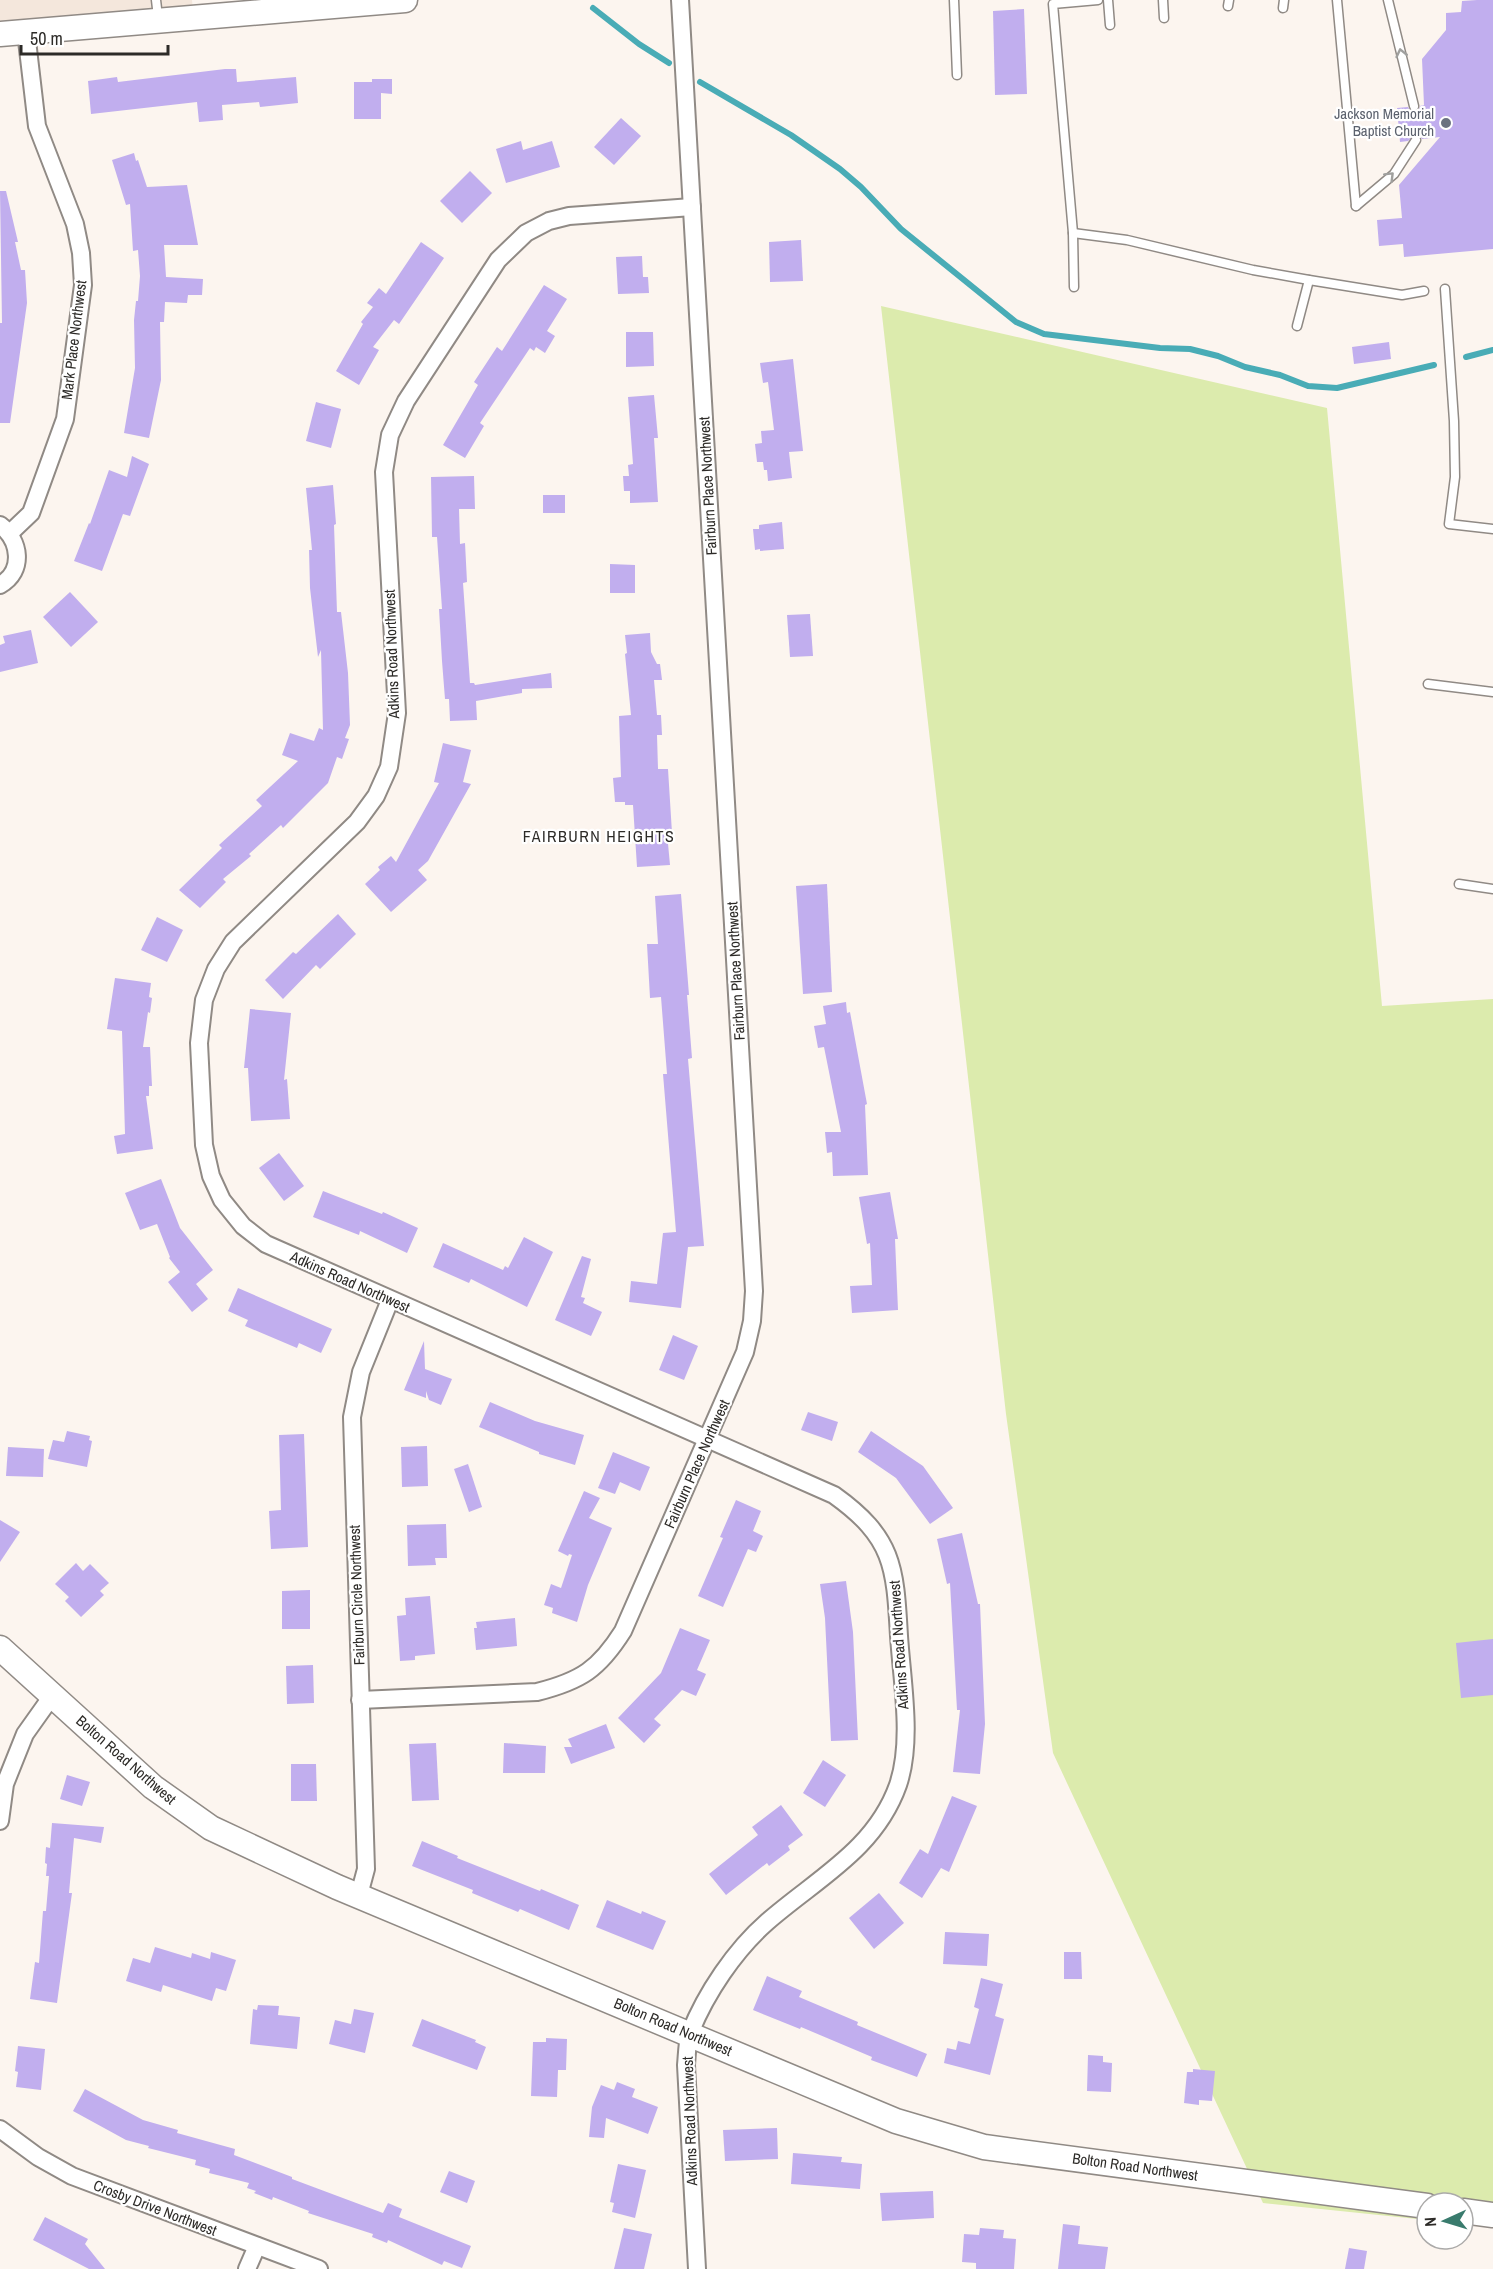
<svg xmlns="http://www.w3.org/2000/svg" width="1493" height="2269" viewBox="0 0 1493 2269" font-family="'Archivo Narrow',sans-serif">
	<rect width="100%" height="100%" fill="#fcf5ef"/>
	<path fill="#f4e7dc" d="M0 0H192L194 23 0 42Z"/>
	<path fill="#dcebad" d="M881 306 1327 408 1382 1006 1493 999V2226L1463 2223V2203H1427V2220L1263 2203 1053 1753 1006 1414Z"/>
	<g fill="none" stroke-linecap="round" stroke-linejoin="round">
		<g stroke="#49acb6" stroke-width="6">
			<path d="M593 8 639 44 669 63"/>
			<path d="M700 82 791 135 840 169 861 187 901 229 1016 322 1044 334 1160 348 1190 349 1218 356 1245 367 1280 375 1308 386 1337 388 1434 365"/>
			<path d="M1466 357 1493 350"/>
		</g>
	</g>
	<g fill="#c1aeee">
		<path d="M1477 0H1493V249L1404 257 1403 244 1379 246 1377 220 1402 218 1399 185 1440 137 1422 139 1420 135 1416 134 1408 141 1400 142 1397 108 1408 107 1410 111 1415 112 1419 110 1420 106 1424 105 1422 59 1446 30V13L1461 12 1462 1Z"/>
		<path d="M1024 9 1027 94 995 95 993 11Z"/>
		<path d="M225 69H236L237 82 296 77 298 103 260 107 259 102 222 105 223 120 199 122 197 102 91 114 88 81 117 77 118 82Z"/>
		<path d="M372 79H392V94L381 93V119H354V82H372Z"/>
		<path d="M621 118 641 136 614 165 594 147Z"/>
		<path d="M521 141 523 150 552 141 560 167 506 183 496 149Z"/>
		<path d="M134 153 136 161 138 160 147 187 187 185 198 245H164L166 277 203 279 202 295H188L187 303 165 302 164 322H160L161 380 149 438 124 433 135 368 134 320 136 301H138L140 276 138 250 133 251 130 204 126 205 112 160Z"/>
		<path d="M470 171 492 193 462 223 440 201Z"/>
		<path d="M0 191H6L18 242H15L21 270H25L27 303 10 423H0V323H2Z"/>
		<path d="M801 240 803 281 770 282 769 242Z"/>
		<path d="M421 242 444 258 399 324 394 320 373 347 379 350 359 385 336 371 363 324 361 322 373 307 367 303 379 288 386 294Z"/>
		<path d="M642 256 643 277H648L649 293 618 294 616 257Z"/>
		<path d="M544 285 567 299 547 331 555 336 545 353 536 347 534 351 530 348 480 423 484 426 465 458 443 445 478 385 474 382 497 347 502 351Z"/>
		<path d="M626 332H653L654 366 626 367Z"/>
		<path d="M1389 342 1391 359 1354 364 1352 347Z"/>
		<path d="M793 359 803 451 789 452 792 478 768 481 767 470H764L763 462H757L755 444 762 443 761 431 774 430 768 382 763 383 760 363Z"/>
		<path d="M654 395 658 438H654L658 502 630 503V491H624L623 476H629L628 465 633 464 628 397Z"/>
		<path d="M316 402 341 409 331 448 306 441Z"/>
		<path d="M132 456 149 464 130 516 123 514 102 571 74 561 89 523 90 524 109 470 127 477Z"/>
		<path d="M474 476 475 509H459L460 544 465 543 467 582 463 583 470 683H474L475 685 551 673 552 688 522 689V693L476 701 477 720 450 721 449 699H445L442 661 439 609H442L437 537H432L431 477Z"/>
		<path d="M333 485 336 524 334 525 337 612H341L348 673 350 725 345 738 349 739 342 759 337 757 328 783 283 828 281 825 249 854 251 856 223 879 226 882 200 908 179 890 222 848 219 845 262 806 256 800 298 761 282 755 290 733 314 741 319 728 323 730 321 650 318 657 310 588 309 550H312L306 488Z"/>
		<rect x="543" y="495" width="22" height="18"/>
		<path d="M782 522 784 549 760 551V549L755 550 753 529H759V525Z"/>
		<path d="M610 564 635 565V593H610Z"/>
		<path d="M70 592 98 622 71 647 43 617Z"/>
		<path d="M810 614 813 656 790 657 787 615Z"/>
		<path d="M31 630 38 663 0 672V645L5 643 3 636Z"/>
		<path d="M650 633 651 652 657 664H660L662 680H654L657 715H661L662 735H657L658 769H668L672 833H667L670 865 637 867 633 805H625V802H615L613 778 621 777 619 716 631 715 625 654 627 653 625 635Z"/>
		<path d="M443 743 471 750 463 782 471 784 428 861 418 870 427 880 391 912 365 884 380 870 378 867 391 856 396 862 439 783 434 782Z"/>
		<path d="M827 884 832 992 803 994 796 886Z"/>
		<path d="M681 894 689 995H687L692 1058 688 1059 704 1246 688 1247 681 1308 629 1302 631 1281 657 1284 663 1233 676 1232 663 1074H667L661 997 650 998 647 944H658L655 896Z"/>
		<path d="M338 914 356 934 320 969 316 965 283 999 265 980 293 952 296 954Z"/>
		<path d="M157 917 183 930 167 962 141 950Z"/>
		<path d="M115 978 151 983 149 997 152 998 150 1013 148 1012 143 1047H150L152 1086H149V1096H146L153 1149 117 1154 114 1136 125 1134 122 1031 107 1029Z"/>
		<path d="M846 1002 847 1013 850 1012 867 1104 865 1105 868 1175 833 1176 832 1152 827 1153 825 1132H841L824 1047 818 1048 814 1026 826 1024 823 1006Z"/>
		<path d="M250 1009 291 1013 284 1080 287 1079 290 1119 251 1121 248 1068H244Z"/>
		<path d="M279 1153 304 1186 284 1201 259 1168Z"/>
		<path d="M161 1179 180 1228 213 1270 196 1284 208 1299 192 1312 168 1282 180 1272 169 1258 170 1257 157 1224 140 1230 125 1193Z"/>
		<path d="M323 1191 382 1214 383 1212 418 1228 407 1253 360 1231 359 1235 313 1217Z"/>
		<path d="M890 1192 898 1239H895L898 1310 852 1313 850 1286 872 1285 870 1243 867 1244 859 1197Z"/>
		<path d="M524 1237 553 1252 527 1307 471 1279 469 1283 433 1267 443 1243 503 1270 505 1266 508 1268Z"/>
		<path d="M582 1256 591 1259 581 1297 585 1298 583 1303 602 1312 591 1336 555 1320Z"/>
		<path d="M238 1288 332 1329 321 1353 299 1343 297 1348 245 1326 248 1320 228 1311Z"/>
		<path d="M673 1335 698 1346 684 1380 659 1370Z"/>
		<path d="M424 1341 425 1369 452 1379 441 1405 429 1400 426 1391V1398L404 1390Z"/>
		<path d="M490 1402 535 1421 584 1435 575 1465 539 1454V1452L479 1427Z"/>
		<path d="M808 1412 838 1422 832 1441 801 1430Z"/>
		<path d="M67 1431 90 1436 89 1440 92 1441 87 1467 48 1459 53 1440 64 1442Z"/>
		<path d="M871 1431 923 1466 953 1508 930 1524 896 1478 858 1452Z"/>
		<path d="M304 1434 308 1547 271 1549 269 1511 281 1510 279 1435Z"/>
		<path d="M427 1446 428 1486 402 1487 401 1447Z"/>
		<path d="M8 1447 44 1449 43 1477 6 1476Z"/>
		<path d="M613 1452 650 1467 640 1491 620 1482 615 1494 598 1488Z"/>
		<path d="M468 1464 482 1507 469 1512 454 1469Z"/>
		<path d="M584 1491 600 1498 589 1518 612 1528 588 1585 577 1622 552 1613 553 1608 544 1605 551 1584 561 1588 572 1555 569 1554 568 1556 558 1551Z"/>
		<path d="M736 1500 761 1511 753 1531 763 1536 756 1552 748 1549 723 1607 698 1596 723 1538 720 1537Z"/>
		<path d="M0 1520 20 1532 0 1562Z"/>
		<path d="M446 1524 447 1558H435L436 1565 408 1566 407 1525Z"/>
		<path d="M962 1533 978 1604H980L985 1724 980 1774 953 1772 960 1710H957L950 1583 947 1584 937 1539Z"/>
		<path d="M76 1563 83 1571 90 1564 109 1583 100 1591 104 1595 81 1617 65 1601 69 1597 55 1584Z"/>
		<path d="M846 1581 853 1632 858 1740 831 1741 825 1618 820 1584Z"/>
		<path d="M310 1590V1629H282V1591Z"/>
		<path d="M430 1596 435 1654 415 1656V1660L400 1661 397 1616 406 1615 405 1598Z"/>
		<path d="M515 1618 517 1646 476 1650 474 1628H477L476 1622Z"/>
		<path d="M680 1628 710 1640 697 1670 706 1674 696 1696 682 1690 654 1719 661 1725 644 1743 618 1718 661 1673Z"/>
		<path d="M1493 1639V1695L1461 1698 1456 1643Z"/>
		<path d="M313 1665 314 1703 287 1704 286 1666Z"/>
		<path d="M606 1724 615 1748 571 1764 564 1747H572L568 1739Z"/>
		<path d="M436 1743 439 1800 412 1801 409 1744Z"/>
		<path d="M504 1743 546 1746 545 1773H503Z"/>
		<path d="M823 1760 846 1775 825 1807 803 1793Z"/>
		<path d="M291 1764H316L317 1801H291Z"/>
		<path d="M67 1775 90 1782 82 1806 60 1799Z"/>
		<path d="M952 1796 977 1806 949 1872 941 1868 922 1898 899 1883 920 1849 928 1854Z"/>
		<path d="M781 1805 803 1835 788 1846 790 1850 769 1866 767 1863 726 1895 709 1874 758 1835 752 1827Z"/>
		<path d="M52 1823 104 1827 101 1843 74 1838 69 1893H72L57 2003 30 1999 35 1962 39 1963 43 1911H46L49 1876H46L47 1864 45 1863 46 1847 50 1848Z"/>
		<path d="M422 1841 458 1856 457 1858 540 1891 541 1889 579 1905 569 1930 520 1909 518 1912 472 1893 473 1890 412 1866Z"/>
		<path d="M879 1893 904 1923 874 1949 849 1918Z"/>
		<path d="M607 1900 641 1914 642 1911 666 1921 653 1950 596 1927Z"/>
		<path d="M945 1932 989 1934 987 1966 943 1964Z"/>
		<path d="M155 1947 191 1958 192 1953 210 1959 211 1952 236 1960 226 1991 216 1988 212 2001 163 1985 161 1992 126 1981 133 1958 150 1963Z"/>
		<path d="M1064 1952H1081L1082 1979H1064Z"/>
		<path d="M767 1976 802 1991 799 1997 858 2022 857 2025 927 2054 917 2077 871 2060 872 2057 801 2027 800 2029 753 2010Z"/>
		<path d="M981 1978 1003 1984 995 2016 1004 2019 990 2075 944 2063 947 2048 956 2050 958 2041 970 2044 979 2009 974 2007Z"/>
		<path d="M258 2005 279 2006 278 2015 300 2017 297 2049 250 2044 253 2009 257 2010Z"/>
		<path d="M354 2009 374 2013 365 2053 329 2044 335 2020 351 2024Z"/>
		<path d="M422 2019 476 2040 475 2042 486 2047 477 2070 412 2046Z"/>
		<path d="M546 2038 567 2039 566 2070H558L557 2097 531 2096 533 2042H546Z"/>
		<path d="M18 2046 45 2049 41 2090 16 2087 18 2072 15 2071Z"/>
		<path d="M1088 2055 1103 2056V2062L1112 2063 1111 2092 1087 2091Z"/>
		<path d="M1193 2069 1215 2071 1212 2101 1199 2100V2105L1184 2103 1187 2072H1193Z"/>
		<path d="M617 2082 635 2089 632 2097 658 2107 648 2134 606 2118 604 2138 589 2137 592 2107 601 2085 614 2090Z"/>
		<path d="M85 2089 143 2120 178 2130 177 2133 235 2149 234 2155 292 2177V2179L383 2213 388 2203 402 2209 399 2217 471 2246 462 2268 444 2261 442 2265 388 2240 387 2243 372 2237 373 2234 308 2213 309 2211 273 2197 272 2200 254 2193 256 2191 247 2188 249 2183 209 2173 210 2169 195 2165 196 2160 148 2148 149 2146 126 2140 73 2111Z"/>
		<path d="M777 2128 778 2159 725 2161 723 2130Z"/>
		<path d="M793 2153 842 2157 841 2162 862 2164 860 2189 791 2184Z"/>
		<path d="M618 2164 646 2170 635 2218 612 2212 614 2203 610 2202Z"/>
		<path d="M449 2171 475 2181 467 2203 440 2192Z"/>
		<path d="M933 2191 934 2218 882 2221 880 2193Z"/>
		<path d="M45 2217 88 2239 85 2244 105 2269H89L33 2240Z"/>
		<path d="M1063 2224 1080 2226 1078 2244 1108 2247 1105 2269H1058Z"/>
		<path d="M624 2228 652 2234 644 2269H614Z"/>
		<path d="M980 2228 1004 2230 1003 2238 1016 2239 1014 2269H976V2263L962 2262 964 2234 979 2235Z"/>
		<path d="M1349 2248 1367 2251 1364 2269H1345Z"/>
	</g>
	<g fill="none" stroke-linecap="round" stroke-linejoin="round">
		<defs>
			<g id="lane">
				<path d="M156 0 158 17"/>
				<path d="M954 0 957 75"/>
				<path d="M1108 0 1110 25"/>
				<path d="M1163 0 1164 18"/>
				<path d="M1337 0 1356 206"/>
				<path d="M1388 0 1414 106"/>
				<path d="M1228 6 1229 0"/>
				<path d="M1283 8 1284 0"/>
				<path d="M1356 206 1394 174 1416 140"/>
				<path d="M1073 233 1127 240 1253 270 1309 280 1402 295 1424 291"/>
				<path d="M1074 287 1073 233 1053 4 1098 0"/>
				<path d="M1445 289 1454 421 1455 477 1449 524 1493 529"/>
				<path d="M1297 326 1309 280"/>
				<path d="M1428 684 1493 692"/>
				<path d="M1459 884 1493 889"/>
			</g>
			<g id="street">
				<path d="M692 207 569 216 549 221 526 233 498 260 406 401 390 435 384 472 397 713 389 767 376 796 357 822 233 942 216 969 204 1000 199 1043 204 1145 211 1176 222 1200 243 1226 266 1244 834 1495C894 1538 895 1567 899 1636 902 1682 913 1741 898 1785 875 1850 816 1879 767 1922 735 1950 706 1993 690 2033 687 2042 687 2055 686 2065L697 2269"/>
				<path d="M0 525C20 540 25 571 0 585"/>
				<path d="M10 533 31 513 65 419 83 285 81 253 75 224 37 126 26 32"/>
				<path d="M360 1700 537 1692C581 1681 599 1669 623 1631L745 1352 752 1321 754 1291 680 0"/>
				<path d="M0 1821 5 1784 25 1734 52 1696"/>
				<path d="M359 1895 366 1869 352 1417 361 1372 390 1300"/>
				<path d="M0 2129 38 2157 72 2176 319 2269"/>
				<path d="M247 2269 257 2246"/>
			</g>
			<g id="secondary">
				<path d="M0 34 405 0"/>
				<path d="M0 1648 153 1787 211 1828 337 1887 896 2121 984 2147 1427 2206"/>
				<path d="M1463 2211 1493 2215"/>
			</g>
		</defs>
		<use href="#lane" stroke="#908a85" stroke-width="11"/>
		<use href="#street" stroke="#908a85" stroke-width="20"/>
		<use href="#secondary" stroke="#908a85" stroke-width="27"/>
		<use href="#lane" stroke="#fff" stroke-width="8"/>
		<use href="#street" stroke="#fff" stroke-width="16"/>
		<use href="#secondary" stroke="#fff" stroke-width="24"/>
	</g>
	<defs><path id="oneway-chevron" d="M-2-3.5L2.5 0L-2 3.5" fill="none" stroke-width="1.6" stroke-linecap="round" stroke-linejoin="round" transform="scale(1.5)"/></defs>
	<g stroke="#a0a09e">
		<use href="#oneway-chevron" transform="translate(1401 53) rotate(-103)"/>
		<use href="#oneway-chevron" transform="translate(1390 176) rotate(-45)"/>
	</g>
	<circle fill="#6b7280" stroke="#fff" stroke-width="2" cx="1446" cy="123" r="6"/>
	<g text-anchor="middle" stroke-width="4.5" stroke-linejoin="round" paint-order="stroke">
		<g font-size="15" fill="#5b616d" stroke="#fff" text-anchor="end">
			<text x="1434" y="119">Jackson Memorial<tspan x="1434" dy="17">Baptist Church</tspan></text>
		</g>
		<g font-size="15" fill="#2d2b28" stroke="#fff">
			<text transform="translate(74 340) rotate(-83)" y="5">Mark Place Northwest</text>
			<text transform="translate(708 486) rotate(-93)" y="5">Fairburn Place Northwest</text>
			<text transform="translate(392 654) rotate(-92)" y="5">Adkins Road Northwest</text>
			<text transform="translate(736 971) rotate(-93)" y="5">Fairburn Place Northwest</text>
			<text transform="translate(350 1282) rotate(24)" y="5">Adkins Road Northwest</text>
			<text transform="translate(697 1464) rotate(-66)" y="5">Fairburn Place Northwest</text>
			<text transform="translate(357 1595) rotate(-92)" y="5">Fairburn Circle Northwest</text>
			<text transform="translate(899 1645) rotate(-94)" y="5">Adkins Road Northwest</text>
			<text transform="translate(126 1760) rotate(41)" y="5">Bolton Road Northwest</text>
			<text transform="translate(673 2027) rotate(23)" y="5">Bolton Road Northwest</text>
			<text transform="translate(690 2121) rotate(-92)" y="5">Adkins Road Northwest</text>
			<text transform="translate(1135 2167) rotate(8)" y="5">Bolton Road Northwest</text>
			<text transform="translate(155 2208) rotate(21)" y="5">Crosby Drive Northwest</text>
		</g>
		<g font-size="16" letter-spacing="1.5" fill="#2d2b28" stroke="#fff">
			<text x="599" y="842">FAIRBURN HEIGHTS</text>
		</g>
	</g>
	<g transform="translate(1445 2221) rotate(266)"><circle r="28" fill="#ffffff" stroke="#abaaa9" stroke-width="1.5"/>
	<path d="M0-4.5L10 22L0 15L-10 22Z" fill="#397b6d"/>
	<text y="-9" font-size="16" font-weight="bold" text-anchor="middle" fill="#2d2b28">N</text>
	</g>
	<path d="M21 45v9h147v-9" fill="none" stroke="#2d2b28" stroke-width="3"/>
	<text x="30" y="45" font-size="18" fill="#2d2b28" stroke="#ffffff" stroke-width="4.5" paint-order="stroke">50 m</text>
</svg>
